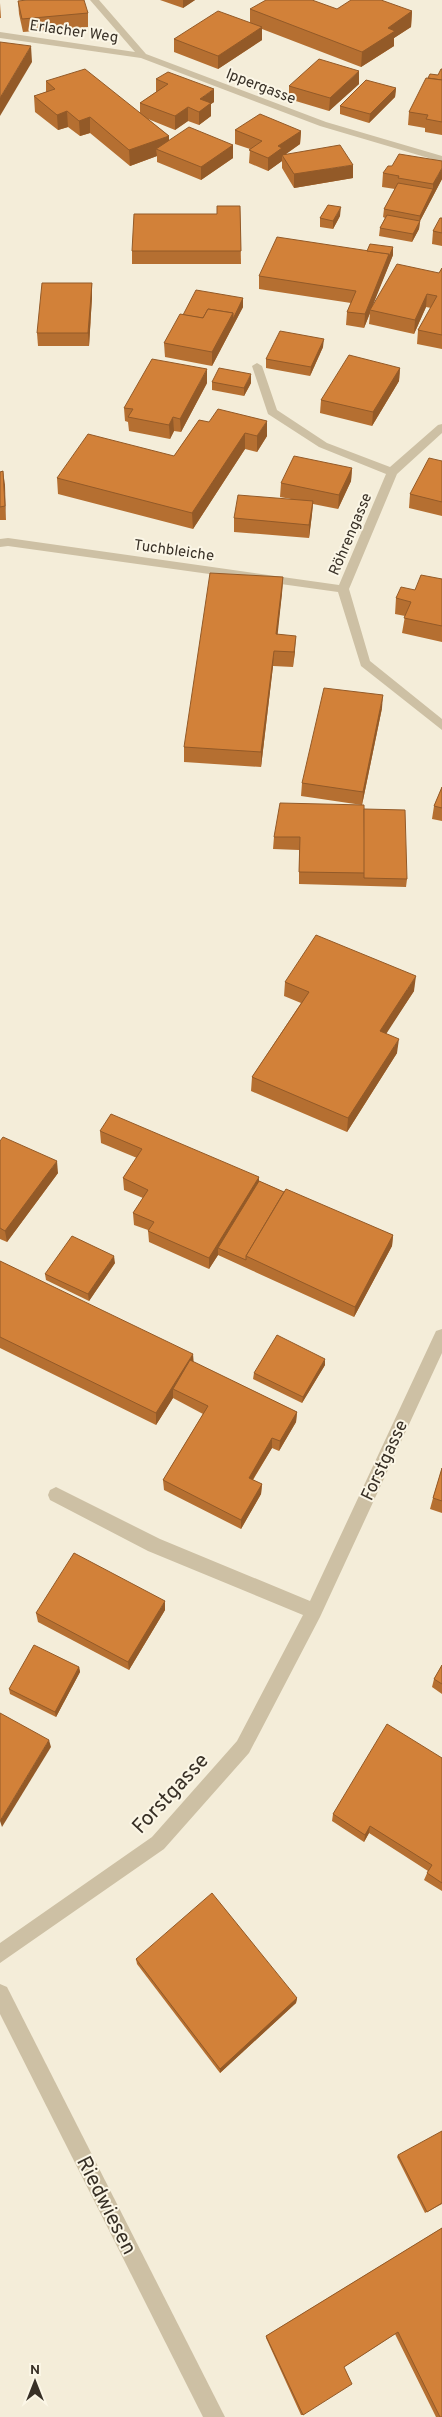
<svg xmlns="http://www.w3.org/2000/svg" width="442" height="2417" viewBox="0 0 442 2417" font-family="Overpass,sans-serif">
	<rect width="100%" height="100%" fill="#f4edd9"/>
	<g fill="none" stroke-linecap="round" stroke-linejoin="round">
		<g fill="#cdc0a4" fill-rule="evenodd">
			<path d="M90 0H99L146 54 326 122 442 156V162L320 126 141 58 0 38V32L135 52Z"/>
			<path d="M257 363 262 366 277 410 327 443 390 467 438 425 442 424V433L397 474 349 589 370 661 442 719V730L361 666 338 592 8 546 0 547V539L8 538 339 585 386 474 319 447 268 414 252 366Z"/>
			<path d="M442 1329V1353L320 1617 249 1753 164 1849 0 1963V1943L152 1837 237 1741 303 1615 148 1551 50 1500 48 1495 50 1490 56 1487 160 1539 310 1601 436 1331Z"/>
			<path d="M0 1984 7 1987 225 2417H203L0 2014Z"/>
		</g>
	</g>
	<g fill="#b56f31">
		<path d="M160 0H195L183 8Z"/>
		<path d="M18 1 88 13V27L23 32 19 14Z"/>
		<path d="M0 3 1 18H0Z"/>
		<path d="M250 9H337L412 11 411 27 394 38V46L361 67 262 29V40L218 69 174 52V39L250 23Z"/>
		<path d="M442 69V135L425 132V128L408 125 409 112 428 78 438 75Z"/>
		<path d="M156 79 214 102 211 104V116L199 125 188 121 175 130 148 119 169 136V140L233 145V158L201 180 157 162V156L130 166 90 133 80 136 68 127 58 130 35 112 34 96 46 92V81L140 113V103L156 92Z"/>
		<path d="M359 84 329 111 289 99V86Z"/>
		<path d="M396 88 395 97 369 123 340 114V106Z"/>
		<path d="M235 130 301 131 300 144 286 154 353 178 294 188 282 168V157V161L268 171 249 163 250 149 235 144Z"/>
		<path d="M383 173 442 179 420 221 419 229 412 242 379 236 380 228 385 218 383 217 384 209 395 189 382 187Z"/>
		<path d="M240 206 241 264H132V251L217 214Z"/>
		<path d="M340 216 333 229 320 227V218Z"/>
		<path d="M442 218V246L432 244 433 231Z"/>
		<path d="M393 255 372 306 439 273 442 268V349L417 344 418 330 431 308 426 307 414 334 369 324 370 313 364 328 346 325 347 312 351 303 259 289V276Z"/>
		<path d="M92 283V297L89 346H38L37 333Z"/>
		<path d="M243 298V307L212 366 165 357 164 343 183 315Z"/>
		<path d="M323 347 310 376 266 368V359Z"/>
		<path d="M400 368 399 381 372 426 320 413 321 400Z"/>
		<path d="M212 382 251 383 244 396 212 390Z"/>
		<path d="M207 383 181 432 174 431 170 439 129 431 128 422 125 421 124 408Z"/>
		<path d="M199 420 267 436 257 452 245 449 193 529 58 494 57 478 174 456Z"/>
		<path d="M442 461V516L409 508 410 494Z"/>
		<path d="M352 468 351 481 338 509 313 504 312 514 309 538 234 532V518L291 499 280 497 281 483Z"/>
		<path d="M3 471 6 520H0V472Z"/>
		<path d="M283 577 282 593 277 634 295 651 293 667 273 666 261 767 184 762V747Z"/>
		<path d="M442 579V642L402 633 405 616 395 614 396 598Z"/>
		<path d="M382 708 362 805 364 809 407 879 406 887 299 884V850L273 849 274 837 362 805 301 796 302 783Z"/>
		<path d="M442 787V821L432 819 434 806Z"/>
		<path d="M285 982 414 991 386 1033 397 1053 347 1132 251 1091 252 1077 301 1003 284 996Z"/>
		<path d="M100 1131 259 1181 284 1192 393 1235 392 1246 354 1317 218 1255 209 1269 149 1242 148 1230 134 1225 133 1213 143 1198 124 1190 123 1178 137 1158 101 1143Z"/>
		<path d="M0 1141 58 1173 7 1242 0 1239Z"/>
		<path d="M0 1261 193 1362 297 1412 296 1422 279 1451 272 1448 253 1480 262 1484 261 1494 241 1529 164 1490 163 1480 203 1414 173 1398 156 1425 0 1348Z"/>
		<path d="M115 1263 89 1301 46 1280 45 1274Z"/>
		<path d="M325 1365 302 1403 253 1379 254 1373Z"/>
		<path d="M442 1468V1513L430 1509 433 1498Z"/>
		<path d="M165 1610 129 1670 38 1622 36 1613Z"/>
		<path d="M442 1665V1694L432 1687 434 1679Z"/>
		<path d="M79 1667 80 1672 56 1717 10 1694 9 1689Z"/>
		<path d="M442 1758V1891L424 1880 428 1871 369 1833 364 1842 332 1821 333 1814Z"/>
		<path d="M136 1959 297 1998 296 2003 220 2073 137 1964Z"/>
		<path d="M398 2155 442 2204 425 2213 397 2157Z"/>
		<path d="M442 2228V2417H436L395 2334 344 2367 303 2415H301L266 2338V2336Z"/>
	</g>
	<g fill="#935a28">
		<path d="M183 0H195L183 8Z"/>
		<path d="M412 11 411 27 394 38V46L361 67 362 52 388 28Z"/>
		<path d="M262 27V40L218 69V56Z"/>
		<path d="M31 46 32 62 0 116V98Z"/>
		<path d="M359 71V84L329 111 330 98Z"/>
		<path d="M396 88 395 97 369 123 370 114Z"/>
		<path d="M214 89V102L211 104V116L199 125V112L200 99Z"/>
		<path d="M188 107V121L175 130V116Z"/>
		<path d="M67 111 68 127 58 130 57 115Z"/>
		<path d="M90 117V133L80 136 79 121Z"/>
		<path d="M301 131 300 144 283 156 282 155V161L268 171V158L278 146Z"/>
		<path d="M169 136V152L156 149 157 156 130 166 129 150Z"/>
		<path d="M233 145V158L201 180V167Z"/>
		<path d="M353 165V178L294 188V174Z"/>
		<path d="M442 168V179L420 221 419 229 412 242 413 234 419 223 420 216 433 189V184Z"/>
		<path d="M341 207 340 216 333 229V221Z"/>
		<path d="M393 247V255L371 310H370V313L364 328 365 314 389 254Z"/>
		<path d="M92 283V297L89 346 88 333Z"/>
		<path d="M427 294 426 307 414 334 415 320Z"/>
		<path d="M243 298V307L212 366V352L233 313Z"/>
		<path d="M324 339 323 347 310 376 311 367Z"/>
		<path d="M400 368 399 381 372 426 373 412Z"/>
		<path d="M207 369V383L181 432 180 419Z"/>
		<path d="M251 374V383L244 396V388Z"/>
		<path d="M173 417 174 431 170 439 169 425Z"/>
		<path d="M267 421V436L257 452V436Z"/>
		<path d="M245 433V449L193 529 192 513Z"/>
		<path d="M352 468 351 481 338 509 339 495Z"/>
		<path d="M3 471 5 485 6 520 5 506Z"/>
		<path d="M313 501 312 514 309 538V525Z"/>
		<path d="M283 577 282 593 276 650V634Z"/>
		<path d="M296 636 295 651 293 667 294 652Z"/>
		<path d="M274 651 273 666 261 767V752Z"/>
		<path d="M383 695 382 708 362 805 363 792Z"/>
		<path d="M416 976 414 991 379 1045 380 1031Z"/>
		<path d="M399 1039 397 1053 347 1132 348 1118Z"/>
		<path d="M57 1161 58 1173 7 1242 5 1231Z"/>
		<path d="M259 1177V1189L218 1248V1255L209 1269V1258Z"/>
		<path d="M393 1235 392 1246 354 1317 355 1307Z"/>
		<path d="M114 1256 115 1263 89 1301 88 1294Z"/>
		<path d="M193 1354 194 1366 173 1389V1398L156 1425V1413Z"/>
		<path d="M325 1359V1365L302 1403 303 1397Z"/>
		<path d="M297 1412 296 1422 279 1451 280 1441Z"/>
		<path d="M272 1438V1448L248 1487 249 1478Z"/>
		<path d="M262 1484 261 1494 241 1529V1520Z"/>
		<path d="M165 1601V1610L129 1670 128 1662Z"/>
		<path d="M79 1667 80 1672 56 1717 55 1712Z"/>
		<path d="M49 1740 51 1747 2 1827 0 1821Z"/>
		<path d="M370 1826 369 1833 364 1842 365 1835Z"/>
		<path d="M297 1998 296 2003 220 2073V2069Z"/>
	</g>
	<g fill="#d28139" stroke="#935a28">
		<path d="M27 0H84L88 13 22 19 18 1Z"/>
		<path d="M266 0H312L337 9 351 0H381L412 11 388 28 395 31 362 52 250 9Z"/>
		<path d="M218 11 262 27 218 56 174 39Z"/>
		<path d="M0 42 31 46 0 98Z"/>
		<path d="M319 59 359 71 330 98 289 86Z"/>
		<path d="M85 69 169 136 129 150 90 117 79 121 67 111 57 115 34 96 55 89 46 81Z"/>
		<path d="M441 69H442V80L428 78 430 74 438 75Z"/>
		<path d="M168 72 214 89 200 99 211 103 199 112 188 107 175 116 140 103 168 84 156 79Z"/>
		<path d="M426 78 442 80V122L426 119 428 115 409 112Z"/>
		<path d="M366 80 396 88 370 114 340 106Z"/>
		<path d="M260 114 301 131 278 146 282 148 268 158 249 150 262 141 235 130Z"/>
		<path d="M189 127 233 145 201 167 156 149Z"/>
		<path d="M340 145 353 165 294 174 282 155Z"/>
		<path d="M399 154 442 161V168L433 184 398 178 399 176 383 173 388 166H392Z"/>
		<path d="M398 183 433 189 420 216 384 209Z"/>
		<path d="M328 205 341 207 333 221 320 218Z"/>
		<path d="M217 206H240L241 251H132L134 214H217Z"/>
		<path d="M387 215 420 221 413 234 380 228Z"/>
		<path d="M440 218H442V233L433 231Z"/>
		<path d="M277 237 389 254 365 314 347 312 356 291 259 276Z"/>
		<path d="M370 244 393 247 388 259 389 254 367 251Z"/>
		<path d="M397 264 439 273 442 268V335L418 330 437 296 427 294 415 320 370 310Z"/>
		<path d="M42 283H92L88 333H37Z"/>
		<path d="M196 290 243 298 233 319V313L208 309 203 318 183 315Z"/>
		<path d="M208 309 233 313 212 352 164 343 180 314 203 318Z"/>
		<path d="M280 331 324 339 311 367 266 359Z"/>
		<path d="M349 355 400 368 373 412 321 400Z"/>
		<path d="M152 359 207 369 180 419 173 417 169 425 128 417 133 409 124 408Z"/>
		<path d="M219 368 251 374 244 388 212 382Z"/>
		<path d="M218 409 267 421 257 436 245 433 192 513 57 478 88 434 174 456 199 420 209 422Z"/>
		<path d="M294 456 352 468 339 495 281 483Z"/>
		<path d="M429 458 442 461V502L410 494Z"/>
		<path d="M3 471 5 506 0 507V472Z"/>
		<path d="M238 495 313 501 309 525 234 518Z"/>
		<path d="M210 573 283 577 276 634 296 636 294 652 274 651 261 752 184 747Z"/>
		<path d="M421 575 442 579V626L404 618 411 602 396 598 401 587 415 590Z"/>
		<path d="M324 688 383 695 363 792 302 783Z"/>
		<path d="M442 787V808L434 806Z"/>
		<path d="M280 803 364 805 365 873 299 872 300 837H274Z"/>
		<path d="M364 809 405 810 407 879 364 878Z"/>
		<path d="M316 935 416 976 380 1031 399 1039 348 1118 252 1077 309 992 285 982Z"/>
		<path d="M111 1114 259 1177 209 1258 148 1231 154 1222 133 1213 148 1190 123 1178 142 1149 100 1131Z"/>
		<path d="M3 1137 57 1161 5 1231 0 1228V1141Z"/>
		<path d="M259 1181 284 1192 246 1256V1260L218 1248Z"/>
		<path d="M286 1189 393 1235 355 1307 246 1256Z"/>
		<path d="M72 1236 114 1256 88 1294 45 1274Z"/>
		<path d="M0 1261 193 1354 156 1413 0 1337Z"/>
		<path d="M277 1335 325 1359 303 1397 254 1373Z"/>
		<path d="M190 1360 297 1412 280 1441 272 1438 249 1478 262 1484 241 1520 163 1480 208 1406 173 1389Z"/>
		<path d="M442 1468V1501L433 1498Z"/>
		<path d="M74 1553 165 1601 128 1662 36 1613Z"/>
		<path d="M34 1645 79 1667 55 1712 9 1689Z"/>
		<path d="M442 1665V1684L434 1679Z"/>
		<path d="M0 1713 49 1740 0 1821Z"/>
		<path d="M387 1724 442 1758V1883L427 1873 432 1865 370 1826 365 1835 333 1814Z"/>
		<path d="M212 1893 297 1998 220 2069 136 1959Z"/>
		<path d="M442 2131V2203L427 2212 398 2155Z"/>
		<path d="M442 2228V2417H440L398 2332 344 2367 352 2384 303 2415 266 2336Z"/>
	</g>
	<g text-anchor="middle" stroke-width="4" stroke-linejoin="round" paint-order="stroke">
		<g font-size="15" fill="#383026" stroke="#fbf6e6">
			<text transform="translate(74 31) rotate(8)" y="5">Erlacher Weg</text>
			<text transform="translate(261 86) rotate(21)" y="5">Ippergasse</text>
			<text transform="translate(350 534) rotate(-67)" y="5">Röhrengasse</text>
			<text transform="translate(174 550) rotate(8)" y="5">Tuchbleiche</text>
		</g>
		<g font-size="18" fill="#383026" stroke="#fbf6e6">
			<text transform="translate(384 1460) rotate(-65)" y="6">Forstgasse</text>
		</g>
		<g font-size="21" fill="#383026" stroke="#fbf6e6">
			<text transform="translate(170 1793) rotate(-47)" y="7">Forstgasse</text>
			<text transform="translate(107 2205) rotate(63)" y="7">Riedwiesen</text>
		</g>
	</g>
	<g transform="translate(35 2382)" stroke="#fbf6e6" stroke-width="4" paint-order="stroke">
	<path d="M0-4L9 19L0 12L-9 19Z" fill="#383026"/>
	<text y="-8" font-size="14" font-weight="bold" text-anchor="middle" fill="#383026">N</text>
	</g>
</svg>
